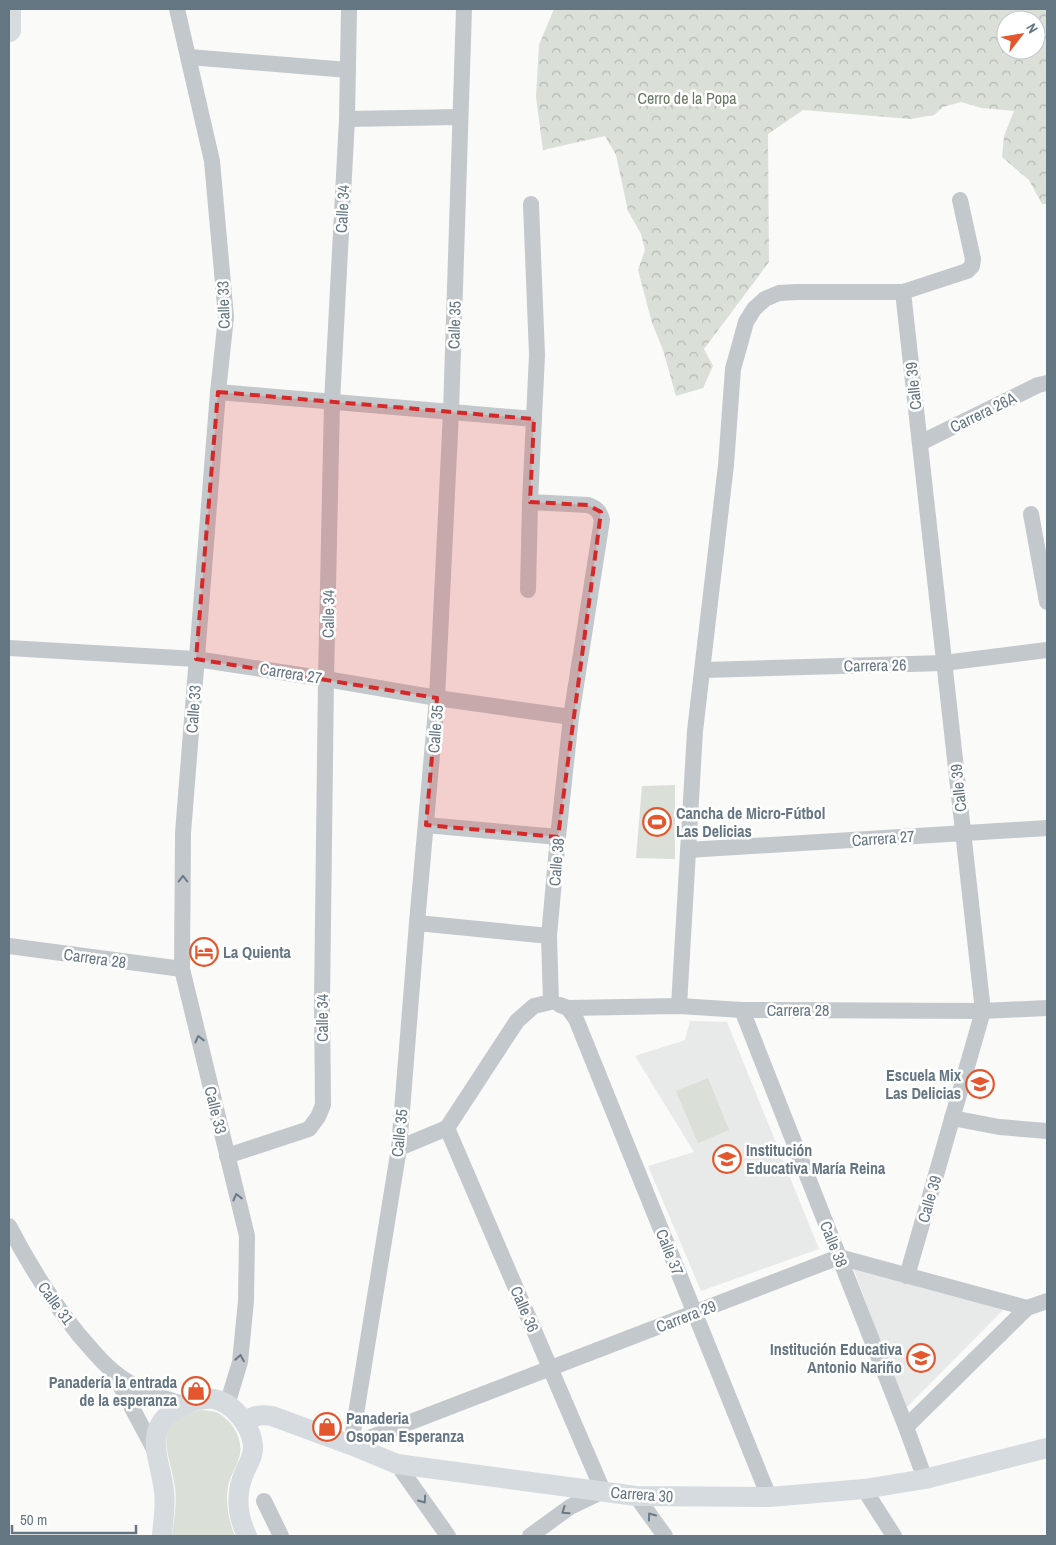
<svg xmlns="http://www.w3.org/2000/svg" width="1056" height="1545" viewBox="0 0 1056 1545" font-family="'Archivo Narrow',sans-serif">
	<defs>
		<pattern id="forest-crowns" width="20" height="18" patternUnits="userSpaceOnUse" patternTransform="scale(1.25)"><rect width="20" height="18" fill="#dadfd7"/><path d="M2 6a3 3 0 1 1 6 0M12 15a3 3 0 1 1 6 0" fill="none" stroke="#b4b9b4"/></pattern>
	</defs>
	<rect width="100%" height="100%" fill="#fafaf8"/>
	<g fill="#e8e9e9">
		<path d="M690 1021 727 1022 819 1249 701 1291 648 1166 694 1152 635 1056 685 1040Z"/>
		<path d="M851 1262 1006 1307 905 1409Z"/>
	</g>
	<path fill="url(#forest-crowns)" fill-rule="evenodd" d="M554 9H1047V204H1042L1029 180 1002 157 1004 136 1014 111 982 108 961 102 943 107 934 115 911 119 803 110 768 134 769 262 704 349 713 366 703 388 676 396 663 350 652 323 638 270 645 250 641 234 628 211 616 155 605 136 543 150 536 97 539 45ZM1006 20H1036V50H1006Z"/>
	<g fill="#dadfd7">
		<path d="M675 785V859L636 858 642 786Z"/>
		<path d="M708 1078 729 1130 698 1143 676 1091Z"/>
		<path d="M201 1410C206 1410 212 1411 216 1412 231 1419 243 1437 240 1454 238 1465 230 1475 228 1487 225 1503 229 1522 235 1536H172C174 1518 178 1500 174 1482 167 1444 152 1423 201 1410Z"/>
	</g>
	<g fill="none" stroke-linecap="round" stroke-linejoin="round">
		<g stroke="#c3c8cc" stroke-width="16">
			<path d="M177 9 212 161 226 317 218 392 183 833 182 969 247 1236 246 1301 240 1362 227 1405"/>
			<path d="M189 57 348 70"/>
			<path d="M347 119 460 117"/>
			<path d="M903 292 983 1011 907 1276"/>
			<path d="M218 392 534 419"/>
			<path d="M920 443 1038 385 1047 383"/>
			<path d="M530 502 588 505C596 508 600 511 602 520L571 717 558 837 549 936 551 1002"/>
			<path d="M1031 514 1047 602"/>
			<path d="M528 590 530 502 537 355 531 204"/>
			<path d="M9 648 196 659 326 679 437 698 571 717"/>
			<path d="M703 670 944 663 1047 650"/>
			<path d="M426 825 558 837"/>
			<path d="M688 850 1047 828"/>
			<path d="M417 923 549 936"/>
			<path d="M9 946 182 969"/>
			<path d="M560 1005 568 1008 679 1006 742 1010 983 1011 1047 1008"/>
			<path d="M679 1006 695 731 726 465 733 369 746 322 754 309 765 299 779 293 796 292H903L967 271 972 266 973 259 960 200"/>
			<path d="M568 1008 576 1019 769 1497"/>
			<path d="M742 1010 906 1427 925 1479"/>
			<path d="M952 1118 999 1127 1047 1131"/>
			<path d="M447 1128 603 1491 570 1507 530 1536"/>
			<path d="M399 1148 447 1128 517 1021 534 1006 551 1002"/>
			<path d="M227 1156 309 1129 318 1117 323 1105 322 1003 326 679 332 402 347 119 349 9"/>
			<path d="M9 1226C29 1265 52 1301 79 1335 90 1347 100 1361 113 1371 132 1388 160 1397 185 1405"/>
			<path d="M114 1374 155 1451"/>
			<path d="M906 1427 1027 1308 1047 1301"/>
			<path d="M351 1445 399 1148 417 923 437 698 451 412 464 9"/>
			<path d="M351 1445 839 1257 1027 1308"/>
			<path d="M397 1464 448 1536"/>
			<path d="M864 1489 894 1536"/>
			<path d="M636 1496 665 1536"/>
			<path d="M264 1501 281 1536"/>
		</g>
		<g stroke="#d6dbdf" stroke-width="20">
			<path d="M244 1421C254 1416 260 1414 272 1416L351 1445 397 1464 636 1496 769 1497 864 1489 925 1479 1047 1448"/>
			<path d="M162 1536C163 1521 166 1506 164 1491 161 1461 141 1428 177 1409 186 1404 201 1398 213 1399 233 1402 251 1426 253 1445 254 1455 249 1462 245 1471 235 1493 237 1515 247 1536"/>
		</g>
		<path stroke="#d6dbdf" stroke-width="24" d="M9 30V9"/>
	</g>
	<defs><path id="oneway-chevron" d="M-2-3.5L2.5 0L-2 3.5" fill="none" stroke-width="1.6" stroke-linecap="round" stroke-linejoin="round" transform="scale(1.25)"/></defs>
	<g stroke="#6a7a87">
		<use href="#oneway-chevron" transform="translate(183 879) rotate(-90)"/>
		<use href="#oneway-chevron" transform="translate(199 1039) rotate(-104)"/>
		<use href="#oneway-chevron" transform="translate(237 1197) rotate(-104)"/>
		<use href="#oneway-chevron" transform="translate(240 1358) rotate(-81)"/>
		<use href="#oneway-chevron" transform="translate(423 1500) rotate(55)"/>
		<use href="#oneway-chevron" transform="translate(565 1511) rotate(146)"/>
		<use href="#oneway-chevron" transform="translate(651 1516) rotate(-126)"/>
	</g>
	<path fill="#d62828" fill-opacity="0.2" stroke="#d62828" stroke-width="4" stroke-dasharray="10 6" stroke-linejoin="round" d="M218 392 534 419 530 502 588 505 601 512 558 837 426 825 437 698 196 659Z"/>
	<defs>
		<symbol id="stadium-ring" viewBox="-11 -11 22 22"><circle r="9.5" fill="#fff" stroke="#e4572e" stroke-width="1.5"/><path d="M0-5a6.5 5 0 1 0 0 10a6.5 5 0 1 0 0-10ZM-3.5-1.8h7v3.6h-7Z" fill="#e4572e"/></symbol>
		<symbol id="hotel-ring" viewBox="-11 -11 22 22"><circle r="9.5" fill="#fff" stroke="#e4572e" stroke-width="1.5"/><path d="M-6-4.5h1.5V1H6V5H4.5V3h-9V5H-6ZM-4 0a1.8 1.8 0 1 1 3.6 0ZM.5 0V-2.5h3Q6-2.5 6 0Z" fill="#e4572e"/></symbol>
		<symbol id="school-ring" viewBox="-11 -11 22 22"><circle r="9.5" fill="#fff" stroke="#e4572e" stroke-width="1.5"/><path d="M0-5L7-2L0 1L-7-2ZM-4 1L0 2.5L4 1V4Q0 6-4 4Z" fill="#e4572e"/></symbol>
		<symbol id="shop-ring" viewBox="-11 -11 22 22"><circle r="9.5" fill="#fff" stroke="#e4572e" stroke-width="1.5"/><path d="M-5-2.5h2.3a2.7 3.5 0 0 1 5.4 0H5L5.5 6h-11ZM-1.5-2.5h3a1.5 2.3 0 0 0-3 0Z" fill="#e4572e"/></symbol>
	</defs>
	<g fill-rule="evenodd">
		<use href="#stadium-ring" x="641" y="806" width="32" height="32"/>
		<use href="#hotel-ring" x="188" y="936" width="32" height="32"/>
		<use href="#school-ring" x="964" y="1068" width="32" height="32"/>
		<use href="#school-ring" x="711" y="1143" width="32" height="32"/>
		<use href="#school-ring" x="905" y="1342" width="32" height="32"/>
		<use href="#shop-ring" x="180" y="1375" width="32" height="32"/>
		<use href="#shop-ring" x="311" y="1411" width="32" height="32"/>
	</g>
	<g text-anchor="middle" stroke-width="5" stroke-linejoin="round" paint-order="stroke">
		<g font-size="16" fill="#687a64" stroke="#fff">
			<text x="687" y="104">Cerro de la Popa</text>
		</g>
		<g font-size="16" fill="#657683" stroke="#fff">
			<text transform="translate(342 209) rotate(-87)" y="6">Calle 34</text>
			<text transform="translate(223 305) rotate(-92)" y="6">Calle 33</text>
			<text transform="translate(454 325) rotate(-88)" y="6">Calle 35</text>
			<text transform="translate(913 386) rotate(-96)" y="6">Calle 39</text>
			<text transform="translate(983 412) rotate(-26)" y="6">Carrera 26A</text>
			<text transform="translate(328 614) rotate(-89)" y="6">Calle 34</text>
			<text transform="translate(875 665) rotate(-1)" y="6">Carrera 26</text>
			<text transform="translate(291 673) rotate(9)" y="6">Carrera 27</text>
			<text transform="translate(193 709) rotate(-86)" y="6">Calle 33</text>
			<text transform="translate(435 729) rotate(-85)" y="6">Calle 35</text>
			<text transform="translate(958 788) rotate(-96)" y="6">Calle 39</text>
			<text transform="translate(883 838) rotate(-4)" y="6">Carrera 27</text>
			<text transform="translate(556 862) rotate(-85)" y="6">Calle 38</text>
			<text transform="translate(95 958) rotate(8)" y="6">Carrera 28</text>
			<text x="798" y="1016">Carrera 28</text>
			<text transform="translate(322 1018) rotate(-90)" y="6">Calle 34</text>
			<text transform="translate(216 1110) rotate(76)" y="6">Calle 33</text>
			<text transform="translate(399 1133) rotate(-84)" y="6">Calle 35</text>
			<text transform="translate(929 1199) rotate(-74)" y="6">Calle 39</text>
			<text transform="translate(834 1244) rotate(68)" y="6">Calle 38</text>
			<text transform="translate(670 1252) rotate(68)" y="6">Calle 37</text>
			<text transform="translate(56 1303) rotate(54)" y="6">Calle 31</text>
			<text transform="translate(525 1309) rotate(67)" y="6">Calle 36</text>
			<text transform="translate(686 1316) rotate(-21)" y="6">Carrera 29</text>
			<text transform="translate(642 1494) rotate(4)" y="6">Carrera 30</text>
		</g>
		<g font-size="16" font-weight="bold" fill="#657683" stroke="#fff" text-anchor="start">
			<text x="676" y="819">Cancha de Micro-Fútbol<tspan x="676" dy="18">Las Delicias</tspan></text>
			<text x="223" y="958">La Quienta</text>
			<text x="961" y="1081" text-anchor="end">Escuela Mix<tspan x="961" dy="18">Las Delicias</tspan></text>
			<text x="746" y="1156">Institución<tspan x="746" dy="18">Educativa María Reina</tspan></text>
			<text x="902" y="1355" text-anchor="end">Institución Educativa<tspan x="902" dy="18">Antonio Nariño</tspan></text>
			<text x="177" y="1388" text-anchor="end">Panadería la entrada<tspan x="177" dy="18">de la esperanza</tspan></text>
			<text x="346" y="1424">Panaderia<tspan x="346" dy="18">Osopan Esperanza</tspan></text>
		</g>
	</g>
	<rect width="1056" height="1545" fill="none" stroke="#657683" stroke-width="20"/>
	<g transform="translate(1021 35) rotate(59)"><circle r="24" fill="#ffffff" stroke="#c1c8cd"/>
	<path d="M0-4L9 19L0 12L-9 19Z" fill="#e4572e"/>
	<text y="-8" font-size="14" font-weight="bold" text-anchor="middle" fill="#657683">N</text>
	</g>
	<path d="M12 1525v8h124v-8" fill="none" stroke="#657683" stroke-width="2.5"/>
	<text x="20" y="1525" font-size="15" fill="#657683" stroke="#ffffff" stroke-width="4" paint-order="stroke">50 m</text>
</svg>
